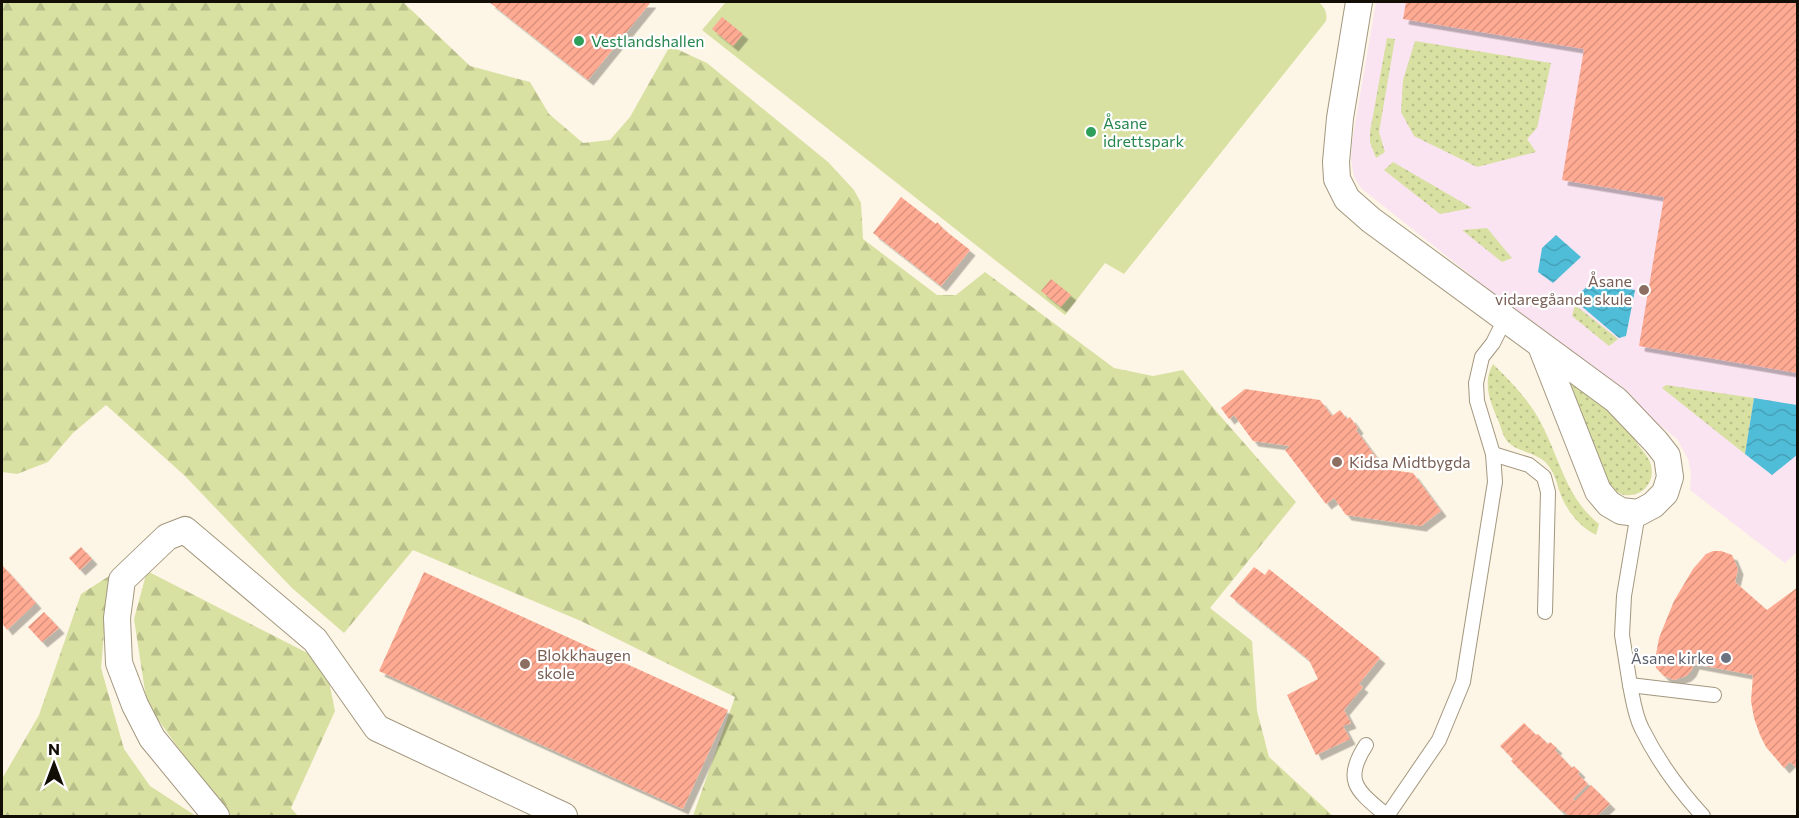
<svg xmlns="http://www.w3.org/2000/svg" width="1799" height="818" viewBox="0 0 1799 818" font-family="Commissioner,sans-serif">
	<defs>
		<pattern id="green-dots" width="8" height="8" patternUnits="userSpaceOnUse" patternTransform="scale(1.5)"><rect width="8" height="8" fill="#d8e0a2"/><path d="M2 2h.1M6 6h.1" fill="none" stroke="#b8bf8a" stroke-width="1.8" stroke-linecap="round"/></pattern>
		<pattern id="forest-firs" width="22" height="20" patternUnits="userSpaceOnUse" patternTransform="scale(1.5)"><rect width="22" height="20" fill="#d8e0a2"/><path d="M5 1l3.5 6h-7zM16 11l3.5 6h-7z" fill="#b8bf8a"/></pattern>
		<pattern id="water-waves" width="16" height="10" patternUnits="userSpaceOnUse" patternTransform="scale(1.5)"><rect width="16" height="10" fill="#50bdd8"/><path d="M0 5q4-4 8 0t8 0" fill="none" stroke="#45a1b8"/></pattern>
		<pattern id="building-hatch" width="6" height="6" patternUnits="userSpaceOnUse" patternTransform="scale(1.5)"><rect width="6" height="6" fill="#ffaa93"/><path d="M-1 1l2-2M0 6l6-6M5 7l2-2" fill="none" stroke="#da917d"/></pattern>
		<filter id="shadow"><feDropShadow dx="5.5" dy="5.5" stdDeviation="0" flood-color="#0004"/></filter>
	</defs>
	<rect width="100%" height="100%" fill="#fdf5e5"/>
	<path fill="#fbe4f1" d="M1376 2H1797V552L1785 563 1690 490 1691 473 1688 459 1677 439 1362 189 1354 177 1351 160 1352 142Z"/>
	<g fill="url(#green-dots)">
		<path d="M1387 38 1395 39 1379 132 1385 152 1376 158 1370 142V132Z"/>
		<path d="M1415 41 1551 63 1537 128 1527 139 1536 152 1477 167 1414 136 1401 112 1403 80Z"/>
		<path d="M1393 162 1472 208 1440 214 1384 170Z"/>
		<path d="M1487 228 1512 258 1502 262 1462 230Z"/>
		<path d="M1575 305 1618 339 1609 346 1572 316Z"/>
		<path d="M1493 364C1512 383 1530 401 1542 425 1560 460 1567 499 1599 524L1596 535C1578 526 1565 508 1559 490 1556 480 1554 472 1547 464 1537 452 1519 453 1508 442 1504 438 1502 431 1500 425 1492 405 1481 385 1493 364Z"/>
		<path d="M1571 377C1586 390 1603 403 1617 417 1624 424 1630 434 1637 443 1641 449 1647 455 1650 462 1660 489 1627 508 1609 485L1566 378Z"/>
		<path d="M1666 385 1754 398 1745 454 1662 388Z"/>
	</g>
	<g fill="url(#forest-firs)">
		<path d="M2 2H403L470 66 530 82 549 114 583 143 610 140 630 117 670 46 707 63 828 162 854 190 861 203 863 239 937 295H956L985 272 1114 368 1153 376 1183 370 1215 410 1296 502 1210 608 1252 641 1257 711 1269 757 1333 816H693L735 697 581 621 413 550 344 633 292 588 185 476 106 405 73 433 48 462 17 474 2 472Z"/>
		<path d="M131 562 107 598 101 668 124 749 150 786 196 816H2V779L39 715 81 594Z"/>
		<path d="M147 571 325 662 335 711 291 808 298 816H227L147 704 134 619Z"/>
	</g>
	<path fill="#d8e0a2" d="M726 2H1318C1324 6 1328 13 1326 21L1124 274 1105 263 1065 315 702 30Z"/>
	<g fill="url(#water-waves)">
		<path d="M1556 235 1581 257 1553 283 1538 272 1542 248Z"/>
		<path d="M1591 283 1635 290 1626 336 1619 338 1573 299Z"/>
		<path d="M1754 398 1797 405V455L1772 475 1745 454Z"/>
	</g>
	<g fill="url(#building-hatch)" filter="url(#shadow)">
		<path d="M489 2H651L588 80Z"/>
		<path d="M1406 2H1798V373L1639 346 1664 197 1562 180 1584 49 1403 19Z"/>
		<path d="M722 17 743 34 733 46 712 29Z"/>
		<path d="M901 197 936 224 937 222 942 227V228L970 250 941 286 873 233Z"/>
		<path d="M1051 279 1071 295 1061 307 1041 291Z"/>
		<path d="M1245 389 1320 400 1332 416 1340 410 1347 419 1350 417 1358 428 1356 430 1381 464 1376 468 1413 473 1441 511 1421 526 1346 515 1334 498 1326 504 1285 450 1290 446 1253 441 1234 415 1229 419 1221 408Z"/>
		<path d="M81 547 92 559 80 570 69 558Z"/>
		<path d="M1713 551H1721L1732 555 1738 569 1735 582 1767 610 1798 587V769L1790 762 1784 768 1766 747 1760 735 1754 718 1751 701 1753 675 1694 664 1691 671 1686 676 1674 680 1664 676 1656 668 1655 660 1659 638 1674 601 1693 569 1706 554Z"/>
		<path d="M2 565 36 603 7 630 2 623Z"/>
		<path d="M1254 567 1265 575 1269 569 1380 658 1359 684 1363 687 1344 710 1351 723 1343 726 1350 739 1316 755 1287 695 1318 679 1309 660 1230 596Z"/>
		<path d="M424 572 728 710 683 809 379 671Z"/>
		<path d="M44 612 59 628 42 642 28 627Z"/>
		<path d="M1524 723 1536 735 1538 734 1548 744 1550 742 1557 748 1555 750 1572 768 1574 766 1580 772 1578 774 1588 784 1573 799 1575 801 1591 785 1610 804 1597 816H1569L1562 810 1561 811 1511 761 1513 759 1500 746Z"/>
	</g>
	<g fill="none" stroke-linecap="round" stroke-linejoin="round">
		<defs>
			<g id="service">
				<path d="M1493 454 1529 465 1544 477 1548 492 1545 612"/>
				<path d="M1638 513 1624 596 1622 635 1630 685 1714 695"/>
				<path d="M1630 685C1633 700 1635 716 1642 729 1658 761 1679 790 1703 816"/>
				<path d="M1366 745C1342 782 1358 791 1387 816L1439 740 1463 682 1495 482 1493 454 1477 401 1476 383 1482 357 1493 343 1505 319"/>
			</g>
			<g id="minor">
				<path d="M1359 2 1340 118 1336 162 1337 179 1347 199 1371 220 1616 400 1656 442 1667 456 1670 477 1665 493 1653 505 1638 513 1621 511 1609 504 1598 491 1541 346"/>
				<path d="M216 816 152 738 135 705 119 663 117 618 122 580 167 537 185 530 315 640 377 728 564 816"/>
			</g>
		</defs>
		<use href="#service" stroke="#a3977f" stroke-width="16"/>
		<use href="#minor" stroke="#a3977f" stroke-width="28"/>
		<use href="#service" stroke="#fff" stroke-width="14"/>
		<use href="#minor" stroke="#fff" stroke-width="26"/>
	</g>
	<g fill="#2e9e5b" stroke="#fff" stroke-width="2">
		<circle cx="579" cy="41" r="6"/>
		<circle cx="1091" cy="132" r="6"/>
	</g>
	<g fill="#8d6e63" stroke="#fff" stroke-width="2">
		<circle cx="1644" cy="290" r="6"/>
		<circle cx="1337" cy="462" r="6"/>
		<circle cx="525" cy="664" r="6"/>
	</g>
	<circle fill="#6b7280" stroke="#fff" stroke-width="2" cx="1726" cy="658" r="6"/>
	<g text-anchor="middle" stroke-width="4.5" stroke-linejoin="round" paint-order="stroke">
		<g font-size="16" fill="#27864d" stroke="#fff" text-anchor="start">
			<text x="591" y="47">Vestlandshallen</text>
			<text x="1103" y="129">Åsane<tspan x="1103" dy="18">idrettspark</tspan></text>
		</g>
		<g font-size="16" fill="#785e54" stroke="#fff" text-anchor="start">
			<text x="1632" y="287" text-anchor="end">Åsane<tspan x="1632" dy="18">vidaregåande skule</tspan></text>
			<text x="1349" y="468">Kidsa Midtbygda</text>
			<text x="537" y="661">Blokkhaugen<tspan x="537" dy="18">skole</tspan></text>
		</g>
		<g font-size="16" fill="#5b616d" stroke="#fff" text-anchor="end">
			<text x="1714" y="664">Åsane kirke</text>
		</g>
	</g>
	<rect width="1799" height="818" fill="none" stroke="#120d05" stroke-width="6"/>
	<g transform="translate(54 764)" stroke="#ffffff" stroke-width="4.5" paint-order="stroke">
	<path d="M0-4.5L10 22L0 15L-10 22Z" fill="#120d05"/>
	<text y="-9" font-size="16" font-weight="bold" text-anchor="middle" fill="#120d05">N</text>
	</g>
</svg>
